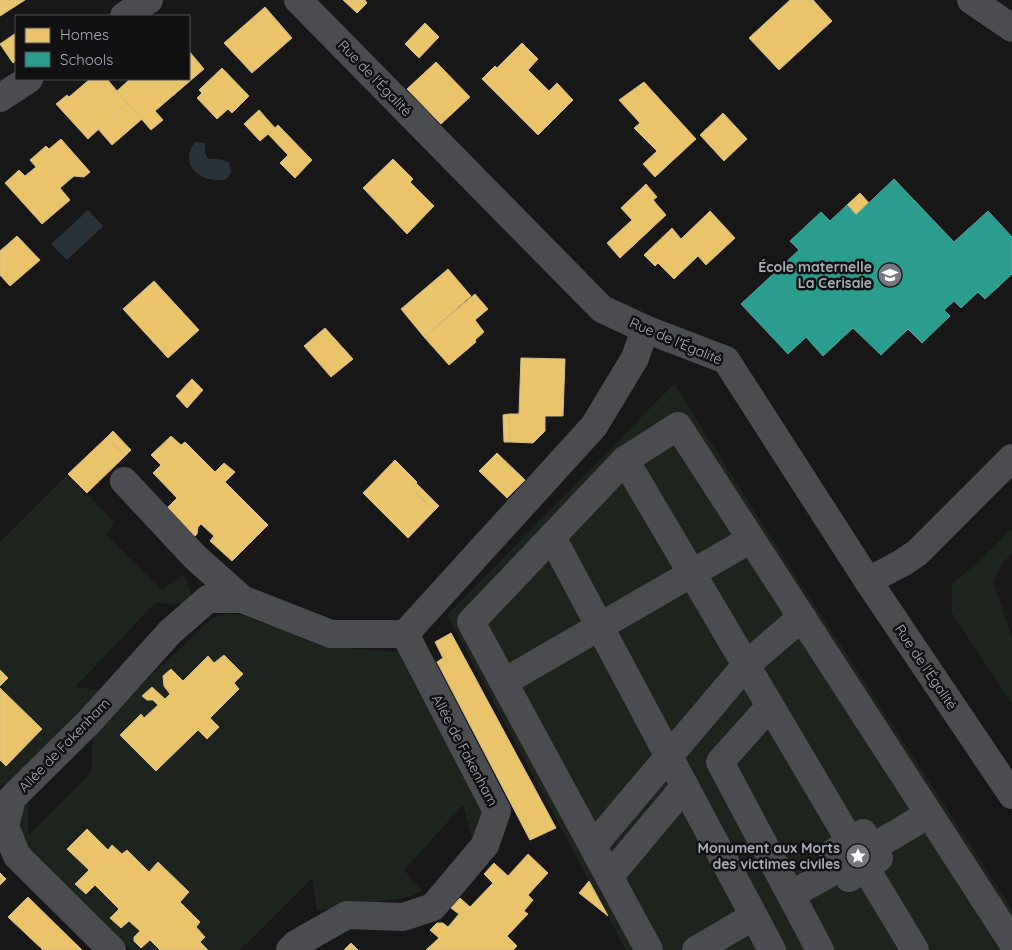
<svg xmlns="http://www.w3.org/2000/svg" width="1012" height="950" viewBox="0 0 1012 950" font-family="Quicksand,sans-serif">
	<rect width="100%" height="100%" fill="#171717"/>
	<g fill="#1d241e">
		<path d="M674 384 795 575 1012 909V950H626L447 615Z"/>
		<path d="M68 474 114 522 106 535 162 590 184 574 192 597 190 604 155 603 75 687 109 691 7 784 0 786V542Z"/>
		<path d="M1012 529V553L1004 562 993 581 1012 638V704L952 613V584L977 563Z"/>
		<path d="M229 613 245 616 330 647 401 652 487 813 473 842 463 805 404 870 422 891 409 897 317 911 312 878 240 950H131L19 839 17 815 28 798V836L91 773 93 730 211 619Z"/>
	</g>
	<g fill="#2a3239">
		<path d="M195 142 205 143V153L208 159H219L229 162 231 173 225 180C201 183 178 166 195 142Z"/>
		<path d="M88 210 103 226 67 260 51 244Z"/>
	</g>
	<g fill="#e9c46a" stroke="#d6bd81">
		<path d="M0 0H25L0 16Z"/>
		<path d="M343 0H365L367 3 357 13Z"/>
		<path d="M790 0H813L832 21 779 70 749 38Z"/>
		<path d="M265 7 292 38 252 73 224 43Z"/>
		<path d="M425 23 439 37 419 58 405 44Z"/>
		<path d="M16 33V61L13 63 0 44Z"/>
		<path d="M522 43 538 59 528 70 549 91 557 83 573 100 538 135 482 79 495 66 497 68Z"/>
		<path d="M189 51 204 69 155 111 163 120 151 130 117 91 130 79H189Z"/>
		<path d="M436 62 470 97 441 124 407 89Z"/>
		<path d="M222 68 249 96 232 113 228 109 217 119 197 98 202 93 199 90Z"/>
		<path d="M90 79H107L127 103 88 139 56 104 67 95 69 97Z"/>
		<path d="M644 82 696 139 655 177 643 164 657 151 634 128 640 123 619 100Z"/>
		<path d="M127 103 142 119 112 145 98 129Z"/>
		<path d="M259 110 275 128 260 141 244 124Z"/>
		<path d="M723 113 747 139 724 161 700 135Z"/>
		<path d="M278 125 312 160 295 178 280 163 288 155 268 134Z"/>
		<path d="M61 139 90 172 84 177 74 176 60 188 70 200 42 224 5 183 19 170 25 176 36 167 30 160 46 146 49 149Z"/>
		<path d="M393 159 413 179 410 182 434 206 407 234 363 188Z"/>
		<path d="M646 184 657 197 653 200 666 215 620 258 607 243 632 220 621 208Z"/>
		<path d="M860 193 869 203 856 215 847 205Z"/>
		<path d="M710 211 735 238 706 265 698 256 674 279 658 263 655 266 644 255 672 228 681 239Z"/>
		<path d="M17 236 40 260 10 286 0 275V251Z"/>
		<path d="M448 269 471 296 424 337 401 309Z"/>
		<path d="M154 281 199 330 168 358 123 309Z"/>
		<path d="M475 294 488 309 475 320 484 332 475 340 476 342 449 365 424 337Z"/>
		<path d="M325 328 353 359 331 377 304 346Z"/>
		<path d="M521 358 565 359 563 416H545V431L533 443 510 442 509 414H519Z"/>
		<path d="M192 379 203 390 187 408 176 396Z"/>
		<path d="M509 414 510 442H504L503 415Z"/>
		<path d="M113 431 131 450 125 456 107 437Z"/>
		<path d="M171 436 181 445 185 442 215 472 224 463 235 472 225 482 268 525 232 561 210 541 214 536 201 524 198 527 197 534 193 538 165 510 177 498 153 473 161 465 151 455Z"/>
		<path d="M107 437 125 456 87 493 68 474Z"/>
		<path d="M497 453 525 480 507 498 479 471Z"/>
		<path d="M395 460 417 482 412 488 434 511 408 538 363 493Z"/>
		<path d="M416 483 439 506 434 511 412 488Z"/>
		<path d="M451 633 556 828 530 840 437 662 443 658 435 642Z"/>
		<path d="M224 655 243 674 234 683 239 689 210 718 219 727 207 739 198 730 156 771 120 735 141 714 144 718 158 705 153 700H147L142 696 152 687 165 699 170 694 164 686 163 676 171 669 183 681 208 656 214 663Z"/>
		<path d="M0 670 8 678 0 686Z"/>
		<path d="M0 688 42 729 6 766 0 760Z"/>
		<path d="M87 829 108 850 112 845 122 854 127 850 149 872 158 862 189 892 180 902 200 922 196 927 205 937 200 942 208 950H160L150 940 141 948 134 941V937L140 931 129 921 121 928 110 918 119 909 95 885 86 894 75 884 89 870 67 849Z"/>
		<path d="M528 854 548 873 528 895 533 900 524 911 528 914 507 936 517 946 513 950H426L439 938 430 930 437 923H443L448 927 459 914 451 908 460 898 470 907 493 883 484 874 494 863 508 876Z"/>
		<path d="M0 873 6 879 0 885Z"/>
		<path d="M589 881 608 916 579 893Z"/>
		<path d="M28 897 82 950H43L8 917Z"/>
		<path d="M351 943 358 950H344Z"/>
	</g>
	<path fill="#2a9d8f" stroke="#50a29b" d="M894 179 954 242 988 211 1012 237V274L985 299 978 292 961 308 954 301 944 310 950 316 922 343 908 329 881 355 853 328 823 356 806 337 788 354 741 304 799 250 790 241 821 212 830 221 847 205 856 215Z"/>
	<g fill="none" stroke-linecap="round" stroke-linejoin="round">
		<g stroke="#4b4c50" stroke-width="28">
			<path d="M298 0 602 309 645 329 726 360 868 581 1012 795"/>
			<path d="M971 0 1012 28"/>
			<path d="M124 16 149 0"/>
			<path d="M0 98 29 79"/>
			<path d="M625 460 678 426 1012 942"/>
			<path d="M124 481 195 557 242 599"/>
			<path d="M552 537 772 950"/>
			<path d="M868 581 902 563 917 553 1012 458"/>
			<path d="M504 682 751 539"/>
			<path d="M770 706 720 762 820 950"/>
			<path d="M863 833 879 858 849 878 833 853Z"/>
			<path d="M593 846 746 665 802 617"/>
			<path d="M872 848 929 814"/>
			<path d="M865 867 915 950"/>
			<path d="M609 877 685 786"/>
			<path d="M791 895 842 866"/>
			<path d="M112 950 17 856 5 826 12 798 89 722 170 632 208 599H242L331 634H405L594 426 635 358 645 329"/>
			<path d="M290 950 296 944 347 915 403 917 433 907 485 845 497 811 405 634"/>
			<path d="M649 950 471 622 625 460 850 841"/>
			<path d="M696 950 754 916"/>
		</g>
	</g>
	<defs>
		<symbol id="school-disc" viewBox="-11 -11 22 22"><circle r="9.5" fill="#757880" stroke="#111113"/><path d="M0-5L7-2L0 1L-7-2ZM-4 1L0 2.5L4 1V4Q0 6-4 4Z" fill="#fff"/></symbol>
		<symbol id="sight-disc" viewBox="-11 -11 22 22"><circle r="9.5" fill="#757880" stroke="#111113"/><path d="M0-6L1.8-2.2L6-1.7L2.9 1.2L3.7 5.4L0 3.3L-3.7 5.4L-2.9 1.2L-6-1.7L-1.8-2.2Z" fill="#fff"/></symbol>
	</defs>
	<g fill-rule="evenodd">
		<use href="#school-disc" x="876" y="261" width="28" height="28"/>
		<use href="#sight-disc" x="844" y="842" width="28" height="28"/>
	</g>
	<g text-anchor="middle" stroke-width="5" stroke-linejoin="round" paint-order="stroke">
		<g font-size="14" fill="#a8adb8" stroke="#111113">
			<text transform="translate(375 78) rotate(46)" y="5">Rue de l'Égalité</text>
			<text transform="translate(676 341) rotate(23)" y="5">Rue de l'Égalité</text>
			<text transform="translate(926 667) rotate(56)" y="5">Rue de l'Égalité</text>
			<text transform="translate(64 745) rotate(-46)" y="5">Allée de Fakenham</text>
			<text transform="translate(465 750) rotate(62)" y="5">Allée de Fakenham</text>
		</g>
		<g font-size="14" font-weight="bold" fill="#a8adb8" stroke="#111113" text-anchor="end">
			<text x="872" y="272">École maternelle<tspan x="872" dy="16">La Cerisaie</tspan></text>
			<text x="840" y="853">Monument aux Morts<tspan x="840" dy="16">des victimes civiles</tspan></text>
		</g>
	</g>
	<rect x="15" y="15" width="175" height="65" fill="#111113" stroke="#4d4f55"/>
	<rect x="25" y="28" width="25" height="15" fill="#e9c46a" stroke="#4d4f55"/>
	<text x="60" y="40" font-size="15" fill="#a8adb8">Homes</text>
	<rect x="25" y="52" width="25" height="15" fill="#2a9d8f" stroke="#4d4f55"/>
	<text x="60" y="65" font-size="15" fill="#a8adb8">Schools</text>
</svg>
